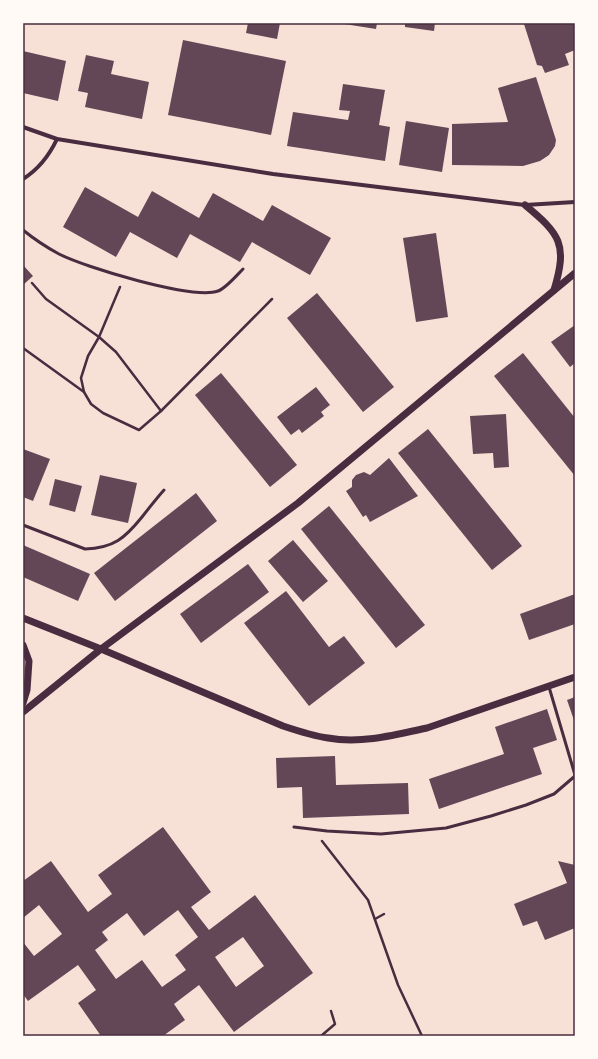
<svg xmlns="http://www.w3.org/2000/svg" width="598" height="1059" viewBox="0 0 598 1059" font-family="'Source Sans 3',sans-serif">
	<rect width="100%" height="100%" fill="#f7e1d7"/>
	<g fill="#644757" fill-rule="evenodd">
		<path d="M248 23H280L277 39 246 33Z"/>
		<path d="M338 23H377L376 29Z"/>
		<path d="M405 23H435L434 31 405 27Z"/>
		<path d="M528 23H575V50L565 54 569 65 545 73 542 66 537 65 524 24Z"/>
		<path d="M183 40 286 61 271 135 168 115Z"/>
		<path d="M23 51 66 61 58 101 23 93Z"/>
		<path d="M86 55 114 61 111 74 149 82 142 119 85 107 88 93 78 91Z"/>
		<path d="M536 77 556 140 555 146 549 155 540 161 523 166 452 165V124L508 122 498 88Z"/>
		<path d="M343 84 385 90 379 125 390 127 385 161 287 146 293 112 348 120 350 111 339 110Z"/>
		<path d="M406 121 449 128 442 172 399 165Z"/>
		<path d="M85 187 138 217 152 191 199 218 213 193 263 221 272 205 331 238 310 275 252 242 240 262 190 234 177 258 130 232 116 257 63 227Z"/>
		<path d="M436 233 448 317 416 322 403 238Z"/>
		<path d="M23 265 33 276 23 285Z"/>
		<path d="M317 293 394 387 363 412 287 318Z"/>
		<path d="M575 325V363L570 367 551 342Z"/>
		<path d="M523 353 575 418V476L494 376Z"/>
		<path d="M221 373 297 465 270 487 195 395Z"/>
		<path d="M316 387 330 405 321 412 324 416 302 433 299 429 291 435 277 417Z"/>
		<path d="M506 414 509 467 494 468 493 453 473 454 470 416Z"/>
		<path d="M428 429 522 546 492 570 398 453Z"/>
		<path d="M23 449 50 459 33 501 23 497Z"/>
		<path d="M389 458 418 496 370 522 366 515 363 517 346 491 352 487V480L356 475 364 472 370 475Z"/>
		<path d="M100 475 137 483 128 523 91 515Z"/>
		<path d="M55 479 82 486 75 512 49 505Z"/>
		<path d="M196 493 217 521 115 601 94 573Z"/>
		<path d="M329 506 425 625 396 648 301 529Z"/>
		<path d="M293 540 328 581 303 602 268 561Z"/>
		<path d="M23 545 90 574 78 601 23 577Z"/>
		<path d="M248 564 269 592 201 643 180 614Z"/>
		<path d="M286 591 329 647 344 636 365 663 309 706 244 623Z"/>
		<path d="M575 594V624L529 640 520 614Z"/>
		<path d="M575 697V723L567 700Z"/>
		<path d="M547 709 557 740 533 748 542 774 439 809 429 779 504 754 495 727Z"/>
		<path d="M335 756 336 785 408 783 409 814 303 818 302 787 277 788 276 758Z"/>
		<path d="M163 827 211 892 191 907 209 930 255 895 313 973 234 1032 199 985 174 1004 185 1020 163 1036H101L78 1003 96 990 78 965 28 1001 23 994V942L34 956 62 934 39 905 23 918V881L51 861 88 912 112 894 98 875ZM178 910 198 937 175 955 186 970 162 987 142 960 116 979 95 950 108 940 102 932 127 913 144 936ZM243 937 264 966 236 987 215 957Z"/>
		<path d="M558 861 575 865V928L545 940 537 921 523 926 514 904 567 883Z"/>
	</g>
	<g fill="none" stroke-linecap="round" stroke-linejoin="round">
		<g stroke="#4a2c40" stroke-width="2.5">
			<path d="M32 283 46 299 99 337 116 352 161 411"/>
			<path d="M23 348 84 392 91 404 103 413 139 430 161 411 272 299"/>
			<path d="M84 392 81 378 88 356 99 337 120 287"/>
			<path d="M322 841 368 900 398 985 422 1036"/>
			<path d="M375 919 384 914"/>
			<path d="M321 1036 335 1024 331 1011"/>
		</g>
		<g stroke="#4a2c40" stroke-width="3">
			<path d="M23 230C34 239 46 247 59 254 84 267 192 300 218 291 225 289 237 275 243 269"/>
			<path d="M23 525 85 549C114 548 125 538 142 517 149 508 156 499 164 490"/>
			<path d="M549 687 575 775"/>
			<path d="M294 827 327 831 381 834 446 828 491 816 526 805 554 794 575 776"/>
		</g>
		<g stroke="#4a2c40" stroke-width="4">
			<path d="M23 127 57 139 273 174 525 205 575 202"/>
			<path d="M23 179C39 169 49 156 57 139"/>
		</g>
		<g stroke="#4a2c40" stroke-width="7">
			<path d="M525 205C560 234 568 244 554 290"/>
			<path d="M23 618 101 649 283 726C298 731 313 736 328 738 361 744 395 735 427 728L575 677"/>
			<path d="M23 645 29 661 27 690 23 703"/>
			<path d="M23 712 101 649 298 503 575 273"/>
		</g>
	</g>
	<rect width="598" height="1059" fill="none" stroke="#fffaf5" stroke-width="48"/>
	<rect x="24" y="24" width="550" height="1011" fill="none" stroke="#4a2c40" stroke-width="1.5"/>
</svg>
